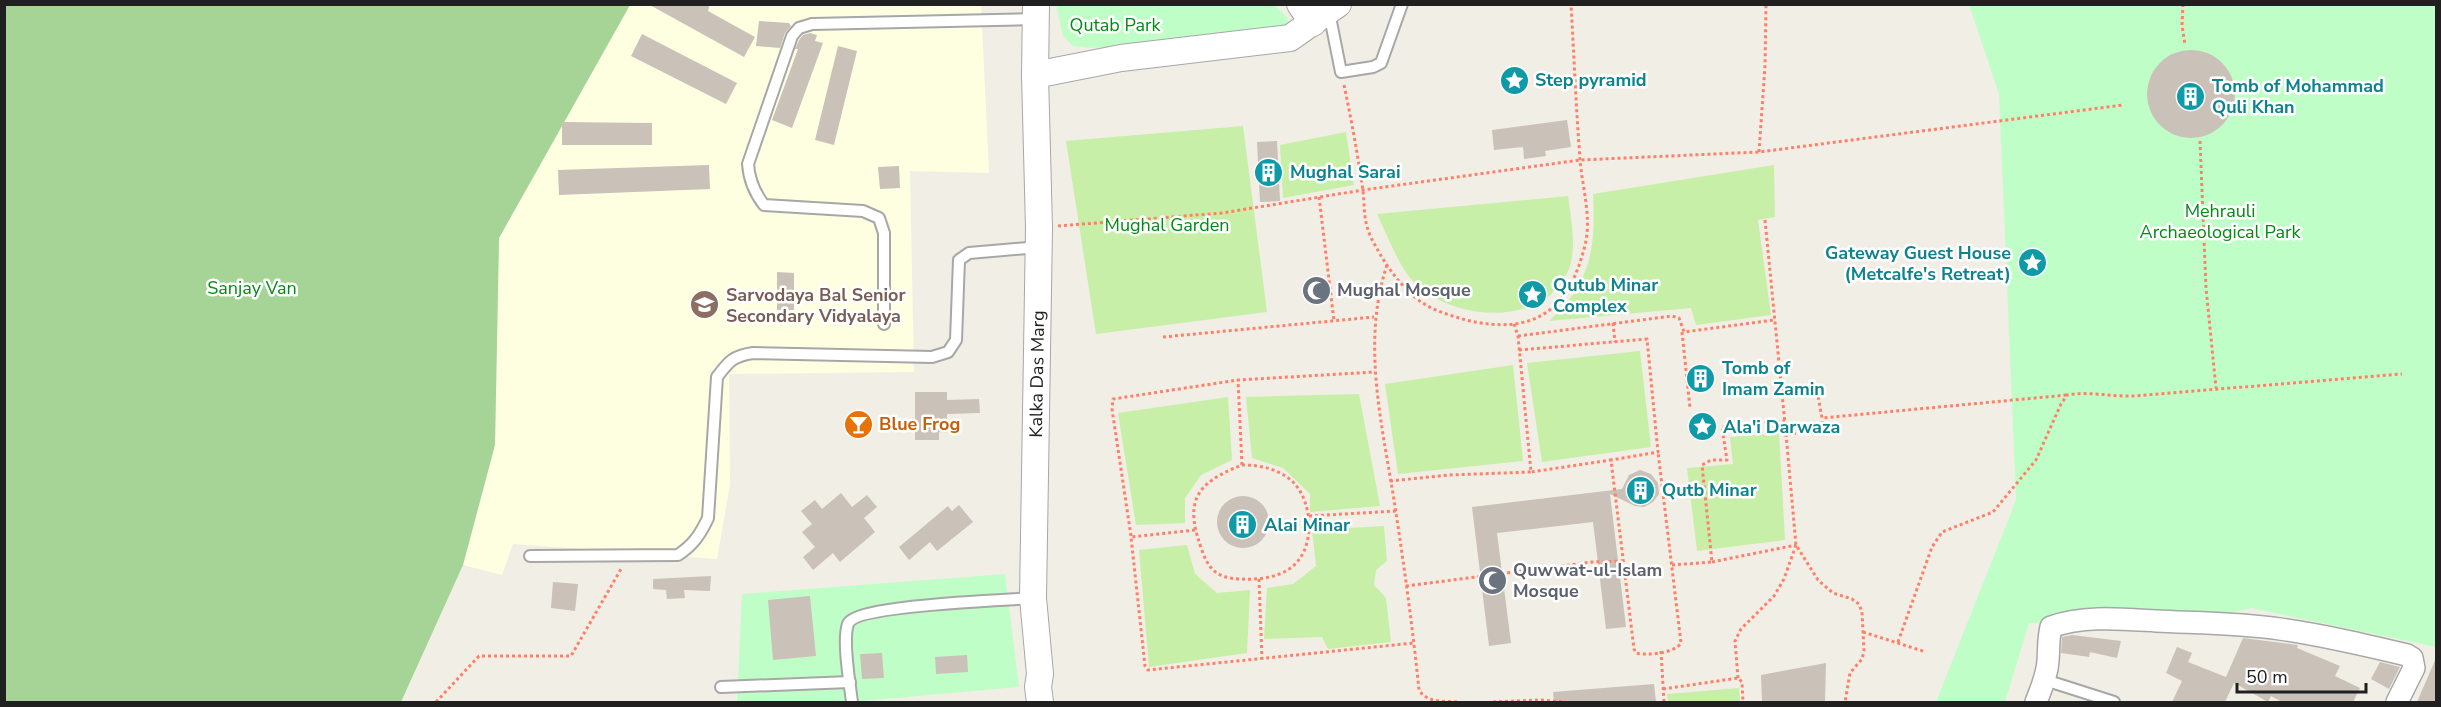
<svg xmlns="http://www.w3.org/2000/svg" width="2441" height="707" viewBox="0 0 2441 707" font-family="'Nunito Sans',sans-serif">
	<rect width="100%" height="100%" fill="#f1eee6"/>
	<path fill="#feffe1" d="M630 5H981L989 173 910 171 914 372 729 374 730 484 717 559 513 544 502 575 463 565 495 445 499 238Z"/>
	<g fill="#c7efa7">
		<path d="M1243 126 1267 312 1096 334 1066 141Z"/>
		<path d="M1346 132 1354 185 1283 198 1280 145Z"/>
		<path d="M1774 165 1775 217 1758 220 1771 315 1696 325 1691 308 1549 321C1591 283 1596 248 1593 194Z"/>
		<path d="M1568 196C1571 220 1577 246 1569 269 1567 275 1562 280 1558 284 1555 289 1552 295 1547 298 1509 324 1446 314 1414 282 1398 266 1387 234 1377 214Z"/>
		<path d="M1640 351 1651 447 1542 462 1527 363Z"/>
		<path d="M1513 365 1523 461 1398 474 1385 384Z"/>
		<path d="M1359 394 1380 506 1310 512V494L1283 468 1252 458 1246 397Z"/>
		<path d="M1228 397 1232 460 1201 475 1185 498V523L1136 525 1118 413Z"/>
		<path d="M1779 433 1785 540 1697 551 1687 468 1733 464 1730 437Z"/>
		<path d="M1384 526 1387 561 1376 570 1374 585 1386 598 1391 642 1328 649 1322 637 1264 639 1267 588 1293 584 1316 566 1312 530Z"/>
		<path d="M1187 545 1195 574 1217 593 1250 590 1247 653 1149 667 1139 550Z"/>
		<path d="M1739 688 1740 702H1668L1667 694Z"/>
	</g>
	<path fill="#a6d497" d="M4 5H630L499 238 495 445 463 565 401 702H5Z"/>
	<g fill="#c0fec8">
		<path d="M1056 4 1274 5 1287 17 1288 25 1277 37 1094 48 1073 46 1063 36Z"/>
		<path d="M1969 5H2436V647L2251 608 2171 625 2029 623 2005 702H1936L2016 500 1999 94Z"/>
		<path d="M1005 574 1019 687 852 702H737L742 594Z"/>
	</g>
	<g fill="#cac1b8">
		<path d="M648 4H710L708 11 755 37 744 57Z"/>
		<path d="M759 21 789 23 791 26 785 33 780 48 756 46Z"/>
		<path d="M810 33 817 35 815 41 823 43 792 128 772 120 798 49H795L799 40 803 35Z"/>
		<path d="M642 34 737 83 726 104 631 56Z"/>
		<path d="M838 46 857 51 834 145 815 140Z"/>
		<circle cx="2191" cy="94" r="44"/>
		<path d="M1567 120 1571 147 1545 151 1546 156 1524 159 1523 147 1494 150 1492 130Z"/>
		<path d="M562 122 652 123V145H562Z"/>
		<path d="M1277 141 1280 201 1260 202 1257 142Z"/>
		<path d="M709 165 710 189 559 195 558 170Z"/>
		<path d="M899 166 900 188 880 189 878 167Z"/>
		<path d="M777 272 794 273V310H777Z"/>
		<path d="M1710 367 1712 388 1692 390 1690 369Z"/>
		<path d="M915 392H947V400L979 399 980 413 947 414V433L939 432V440H915Z"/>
		<path d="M1640 470 1651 474 1658 483 1659 494 1653 502 1644 507 1635 506 1610 494 1626 627 1606 629 1593 522 1497 533 1511 643 1489 646 1472 507 1622 489 1629 475Z"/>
		<path d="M841 493 852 507 867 495 877 507 864 518 875 532 840 562 833 553 813 570 803 557 815 547 802 532 812 524 801 511 815 500 822 509Z"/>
		<circle cx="1243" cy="522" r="26"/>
		<path d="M959 505 973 522 937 551 930 542 909 560 899 547 948 506 952 511Z"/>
		<path d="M711 576 710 591 684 590 685 598 667 599 666 590 653 589V579Z"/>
		<path d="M553 582 578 584 575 611 551 608Z"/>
		<path d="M810 596 816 656 773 660 768 600Z"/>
		<path d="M2072 635 2121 641 2117 658 2090 652 2089 657 2061 653 2062 637Z"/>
		<path d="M2243 638 2298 645 2297 648 2340 666 2335 676 2360 688 2353 702H2282L2271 696 2268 702 2234 683 2225 702H2172L2182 681 2166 673 2177 647 2192 653 2188 662 2226 677Z"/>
		<path d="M882 653 884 678 862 679 860 654Z"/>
		<path d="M967 655 968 672 936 674 935 657Z"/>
		<path d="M2436 658V702H2417Z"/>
		<path d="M2380 662 2400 667 2389 689 2371 679Z"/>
		<path d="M1826 663 1825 702H1762L1761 675Z"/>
		<path d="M1654 684 1656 702H1554L1553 692Z"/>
	</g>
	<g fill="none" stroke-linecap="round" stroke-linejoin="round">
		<defs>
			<g id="service">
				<path d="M1329 12 1341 72 1373 67 1381 63 1402 4"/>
				<path d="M884 324V233L879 218 863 211 764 205C754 192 749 180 748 164L792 36 799 28 812 24 1036 19"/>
				<path d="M530 556 678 555C693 545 700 535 708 518L717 377C729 361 733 356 753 353L932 357 948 352 956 340 959 260 969 253 1039 247"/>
				<path d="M2045 680 2114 702"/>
				<path d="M721 687 850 682"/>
				<path d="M852 702C850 685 842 640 848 624 855 605 1007 600 1033 598"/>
			</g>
			<path id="minor" d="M2036 702C2041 689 2047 676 2048 661 2049 649 2048 639 2051 627 2083 615 2122 619 2156 621 2197 623 2239 623 2280 629 2323 635 2365 645 2407 655L2412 658 2414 668 2397 702"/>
			<g id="tertiary">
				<path d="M1036 4 1035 75 1039 228 1033 598 1040 674 1038 687 1040 702"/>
				<path d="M1300 4 1313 23"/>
				<path d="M1035 75 1121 58 1290 38 1338 4"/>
			</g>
		</defs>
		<use href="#service" stroke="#a7a7a7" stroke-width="14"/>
		<use href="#minor" stroke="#a7a7a7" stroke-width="24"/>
		<use href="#tertiary" stroke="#a7a7a7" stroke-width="28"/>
		<g stroke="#ff8069" stroke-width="3" stroke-dasharray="3 3" stroke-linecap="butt">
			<path d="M2183 4 2182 25 2185 45"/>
			<path d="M1344 85C1351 118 1357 151 1362 184 1366 208 1361 221 1375 245 1385 264 1399 284 1416 298 1430 310 1449 315 1466 320 1534 336 1569 311 1585 245 1592 217 1582 187 1580 159 1576 107 1574 56 1571 4"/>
			<path d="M2200 141 2206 288 2216 388"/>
			<path d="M1759 152 1765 66 1766 4"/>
			<path d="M1319 197 1334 321"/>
			<path d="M1765 220 1786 434 1820 432 1823 428 1822 418"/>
			<path d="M1058 226 1222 213 1363 190 1580 160 1759 152 2123 105"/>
			<path d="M1387 265C1360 346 1384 431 1396 513 1405 572 1413 631 1419 690 1427 703 1443 701 1457 702"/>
			<path d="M1613 323 1615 342"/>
			<path d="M1514 324 1518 336 1531 472 1611 460 1634 649 1636 653C1647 656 1675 653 1681 643L1658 452"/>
			<path d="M1682 332 1690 408"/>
			<path d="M1518 336 1672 316 1679 318 1684 332 1774 320"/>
			<path d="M1163 337 1374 317"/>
			<path d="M1519 350 1647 339 1658 452 1611 460"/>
			<path d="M1782 390H1817L1822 418 2067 395"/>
			<path d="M1786 434 1796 545 1818 580 1833 593 1852 599 1859 604 1862 612 1864 651 1862 659 1850 673 1845 702"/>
			<path d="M1242 465C1261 465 1279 469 1293 482 1314 503 1316 552 1289 569 1276 578 1256 580 1240 579 1220 578 1210 572 1203 553 1184 503 1193 484 1242 465Z"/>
			<path d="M1242 465 1238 380 1375 372"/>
			<path d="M1390 481 1449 475 1531 472"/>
			<path d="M1309 516 1396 511"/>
			<path d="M1195 530 1131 537 1145 666 1148 670 1414 643"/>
			<path d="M1131 536 1112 409 1113 399 1238 380"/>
			<path d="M1712 562 1796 545"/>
			<path d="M1672 565 1712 562 1702 465 1711 460H1727L1722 427 1785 421"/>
			<path d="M1259 579 1262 659"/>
			<path d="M1406 586 1592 562 1624 561"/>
			<path d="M1863 632 1926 652"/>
			<path d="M1898 642 1932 547 1942 532 1993 512 2036 460 2061 404 2067 395C2089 391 2112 397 2134 396L2402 374"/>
			<path d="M1661 651 1664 702"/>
			<path d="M1738 678 1735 641 1741 629 1774 596 1784 579 1796 545"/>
			<path d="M1663 689 1738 678 1742 682 1743 702"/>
			<path d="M436 702 479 656H571L621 569"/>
			<path d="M1493 702 1540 700 1565 702"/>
		</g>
		<use href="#service" stroke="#fff" stroke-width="10"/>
		<use href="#minor" stroke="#fff" stroke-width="21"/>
		<use href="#tertiary" stroke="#fff" stroke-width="26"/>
	</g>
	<defs>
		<symbol id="sight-disc" viewBox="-11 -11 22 22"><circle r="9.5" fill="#0f9aa8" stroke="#fff"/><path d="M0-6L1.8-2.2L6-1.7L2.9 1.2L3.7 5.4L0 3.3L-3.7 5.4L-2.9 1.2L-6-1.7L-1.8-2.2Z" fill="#fff"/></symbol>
		<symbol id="building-disc" viewBox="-11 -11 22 22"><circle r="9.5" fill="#0f9aa8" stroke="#fff"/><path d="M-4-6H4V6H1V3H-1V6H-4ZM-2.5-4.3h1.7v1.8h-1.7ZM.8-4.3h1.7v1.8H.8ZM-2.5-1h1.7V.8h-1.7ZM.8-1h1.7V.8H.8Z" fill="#fff"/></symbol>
		<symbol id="mosque-disc" viewBox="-11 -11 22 22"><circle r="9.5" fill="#6b7280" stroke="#fff"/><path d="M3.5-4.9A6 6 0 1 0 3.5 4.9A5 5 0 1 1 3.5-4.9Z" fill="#fff"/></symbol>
		<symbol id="school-disc" viewBox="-11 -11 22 22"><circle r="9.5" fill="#8d6e63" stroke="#fff"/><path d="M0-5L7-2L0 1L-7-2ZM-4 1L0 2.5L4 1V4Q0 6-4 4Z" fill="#fff"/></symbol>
		<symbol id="bar-disc" viewBox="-11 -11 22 22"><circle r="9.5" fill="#e8710a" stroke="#fff"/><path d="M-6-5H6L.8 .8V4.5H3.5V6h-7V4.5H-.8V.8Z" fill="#fff"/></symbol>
	</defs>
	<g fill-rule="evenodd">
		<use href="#sight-disc" x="1498" y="64" width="33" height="33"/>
		<use href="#building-disc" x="2174" y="80" width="33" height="33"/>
		<use href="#building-disc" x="1252" y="156" width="33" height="33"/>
		<use href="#sight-disc" x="2016" y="246" width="33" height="33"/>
		<use href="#mosque-disc" x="1300" y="274" width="33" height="33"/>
		<use href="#sight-disc" x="1516" y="278" width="33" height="33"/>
		<use href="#school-disc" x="688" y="288" width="33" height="33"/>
		<use href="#building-disc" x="1684" y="362" width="33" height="33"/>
		<use href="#bar-disc" x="842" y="408" width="33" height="33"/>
		<use href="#sight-disc" x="1686" y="410" width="33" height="33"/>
		<use href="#building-disc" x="1624" y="474" width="33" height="33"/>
		<use href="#building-disc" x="1226" y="508" width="33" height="33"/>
		<use href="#mosque-disc" x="1476" y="564" width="33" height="33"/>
	</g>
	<g text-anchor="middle" stroke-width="5" stroke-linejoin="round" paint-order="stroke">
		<g font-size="18" fill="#028a13" stroke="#fff">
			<text x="1115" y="31">Qutab Park</text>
			<text x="2220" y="217">Mehrauli<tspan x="2220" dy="21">Archaeological Park</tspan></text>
			<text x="1167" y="231">Mughal Garden</text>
			<text x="252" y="294">Sanjay Van</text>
		</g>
		<g font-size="18" font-weight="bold" fill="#0d838f" stroke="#fff" text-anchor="start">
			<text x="1535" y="86">Step pyramid</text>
			<text x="2212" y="92">Tomb of Mohammad<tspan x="2212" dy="21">Quli Khan</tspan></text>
			<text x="1290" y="178">Mughal Sarai</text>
			<text x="2011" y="259" text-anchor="end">Gateway Guest House<tspan x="2011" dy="21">(Metcalfe's Retreat)</tspan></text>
			<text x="1553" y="291">Qutub Minar<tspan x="1553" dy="21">Complex</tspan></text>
			<text x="1722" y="374">Tomb of<tspan x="1722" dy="21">Imam Zamin</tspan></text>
			<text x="1723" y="433">Ala'i Darwaza</text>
			<text x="1662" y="496">Qutb Minar</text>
			<text x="1264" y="531">Alai Minar</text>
		</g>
		<g font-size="18" font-weight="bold" fill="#5b616d" stroke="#fff" text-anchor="start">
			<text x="1337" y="296">Mughal Mosque</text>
			<text x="1513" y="576">Quwwat-ul-Islam<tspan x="1513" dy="21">Mosque</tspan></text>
		</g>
		<g font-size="18" font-weight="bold" fill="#785e54" stroke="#fff" text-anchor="start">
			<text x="726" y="301">Sarvodaya Bal Senior<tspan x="726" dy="21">Secondary Vidyalaya</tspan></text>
		</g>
		<g font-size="18" fill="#202020" stroke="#fff">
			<text transform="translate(1037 374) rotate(-89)" y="6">Kalka Das Marg</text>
		</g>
		<g font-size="18" font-weight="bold" fill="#c56008" stroke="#fff" text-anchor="start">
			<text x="879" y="430">Blue Frog</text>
		</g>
	</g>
	<rect width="2441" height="707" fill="none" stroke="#202020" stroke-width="12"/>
	<path d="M2237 683v9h129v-9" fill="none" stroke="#202020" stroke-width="3"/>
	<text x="2246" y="683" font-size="18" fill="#202020" stroke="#ffffff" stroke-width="4.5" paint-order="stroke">50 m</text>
</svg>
